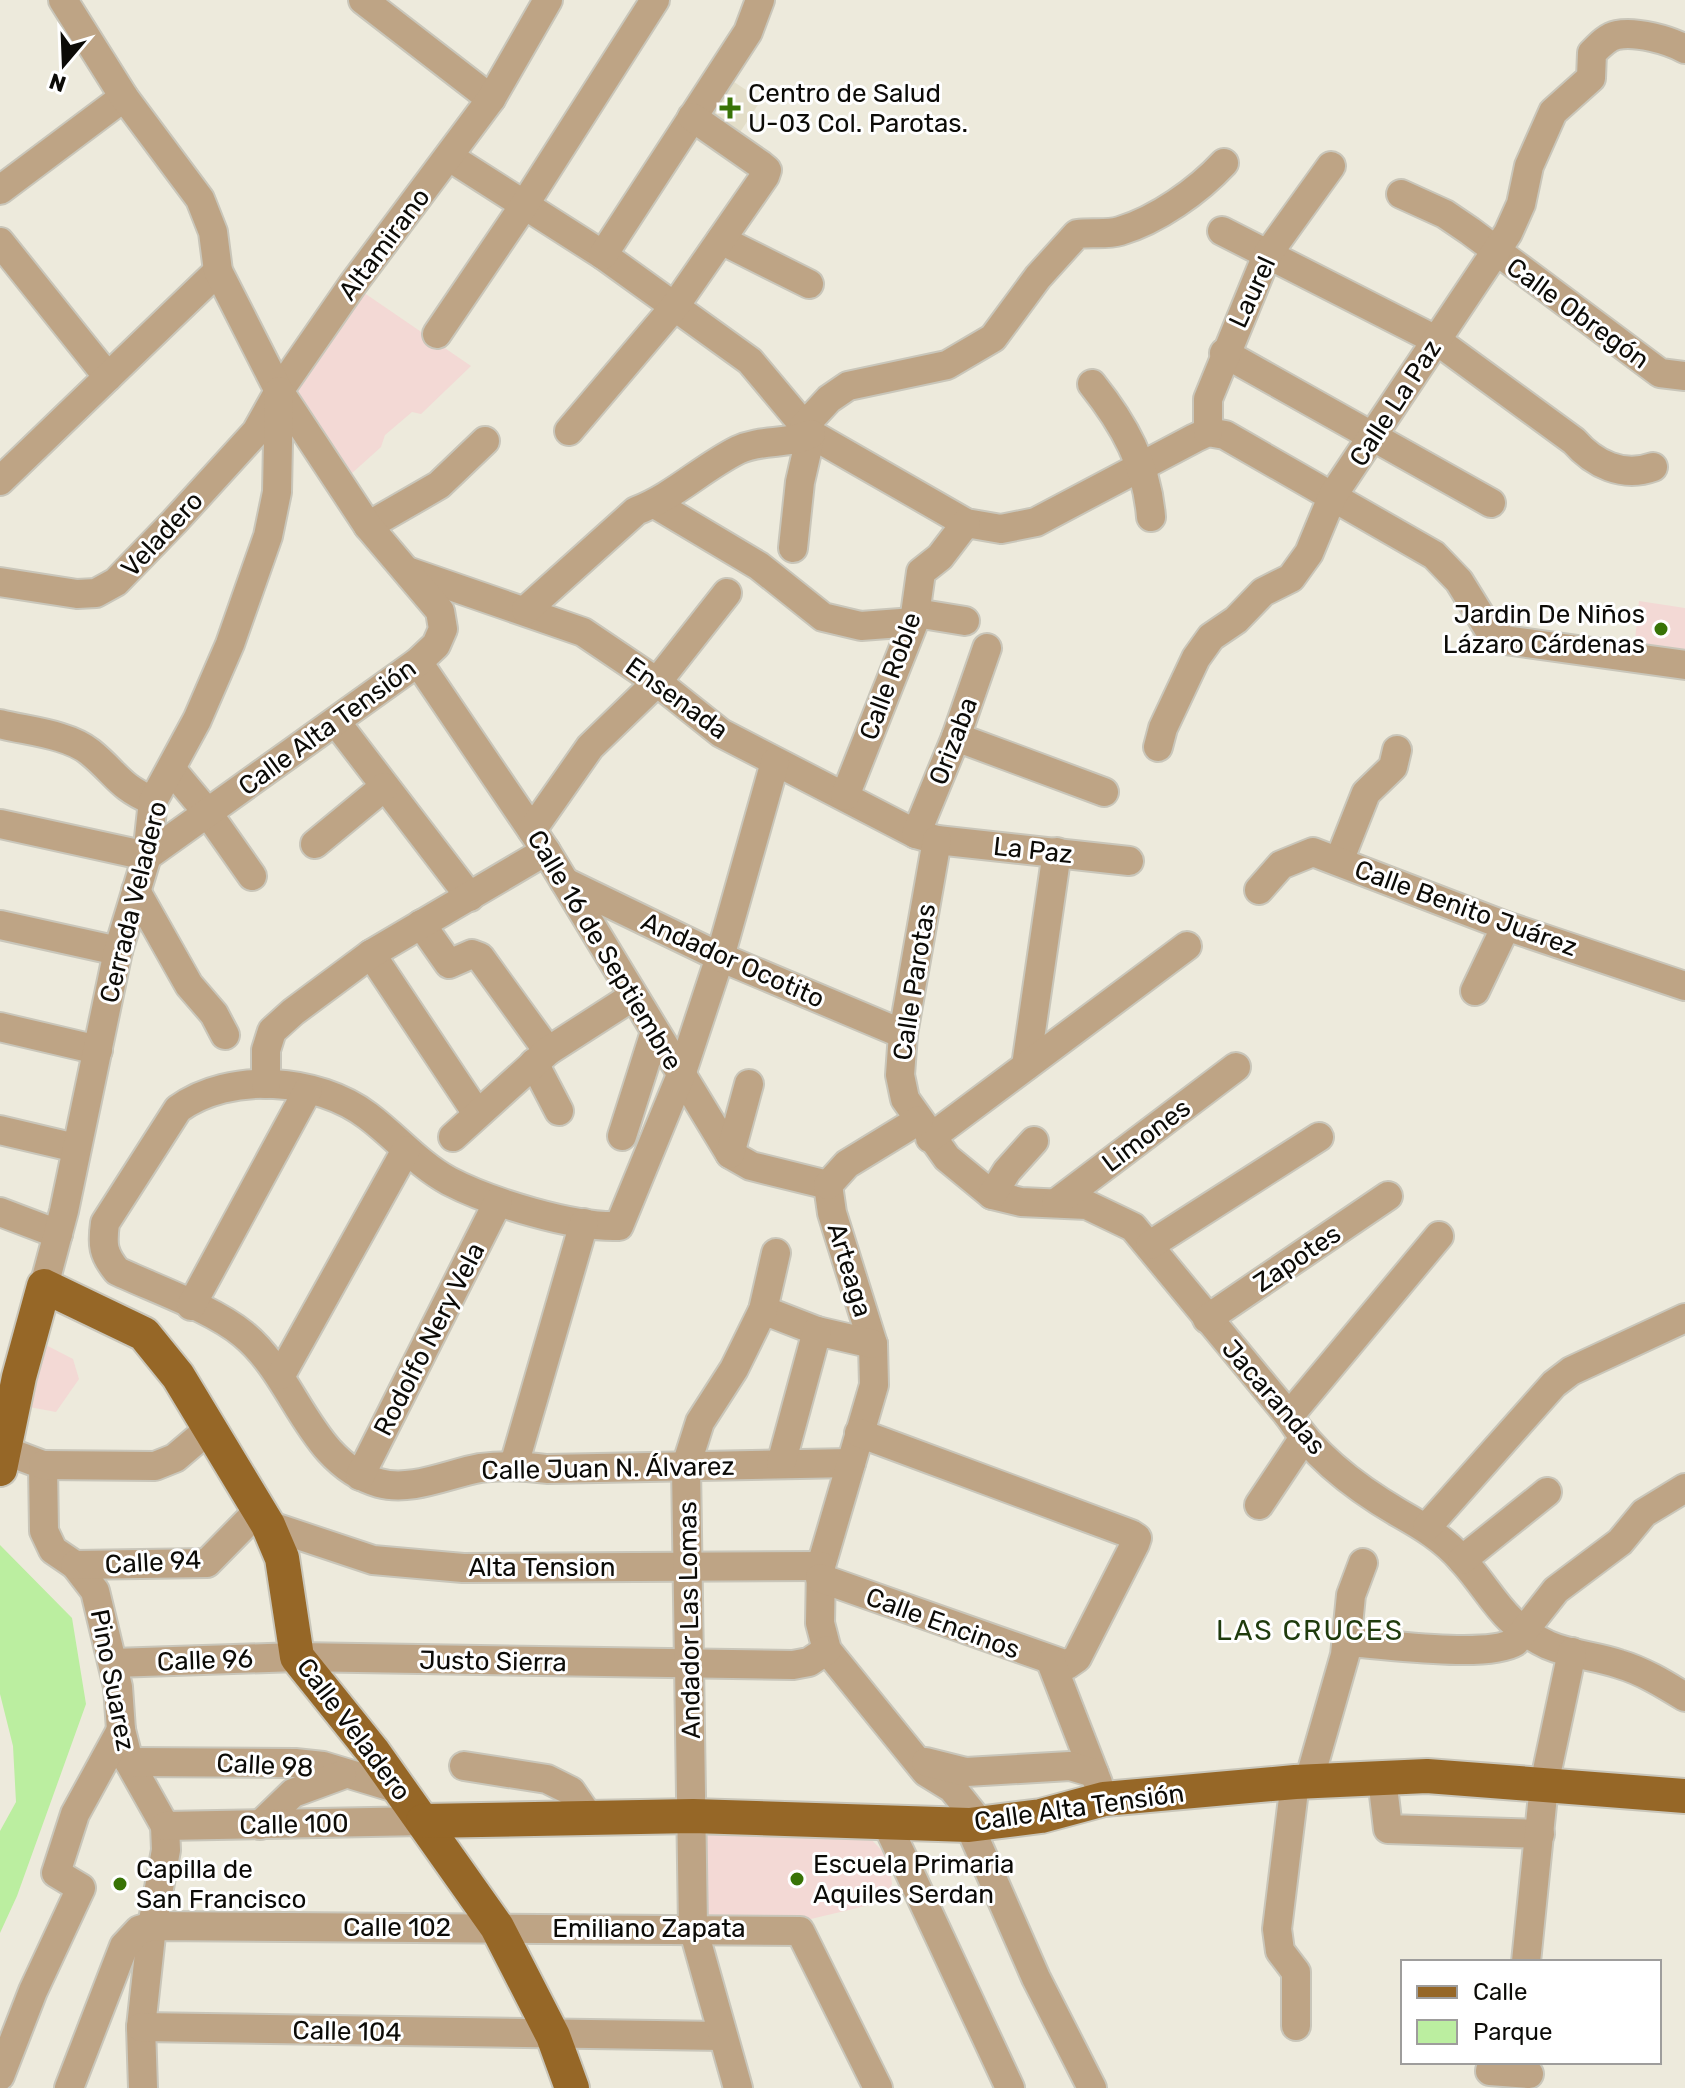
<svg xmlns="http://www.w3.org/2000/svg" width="1685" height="2088" viewBox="0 0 1685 2088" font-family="Rubik,sans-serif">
	<rect width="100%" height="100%" fill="#edeadc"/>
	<path fill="#e3dec9" d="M725 76 761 100 735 140 699 116Z"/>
	<g fill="#f3d9d5">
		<path d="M357 288 471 366 421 414 412 412 385 435 381 447 351 474 282 391Z"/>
		<path d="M1639 601 1685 608V656L1634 650Z"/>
		<path d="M42 1343 73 1359 79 1379 56 1412 29 1407Z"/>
		<path d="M702 1832 869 1837 889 1858 892 1884 886 1896 874 1904 794 1923 702 1922Z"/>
	</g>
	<path fill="#bbeea0" d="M0 1545 72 1618 86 1704 17 1896 0 1933V1831L16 1802 13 1746 0 1694Z"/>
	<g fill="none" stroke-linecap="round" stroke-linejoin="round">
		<defs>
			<g id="minor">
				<path d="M363 0 491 99"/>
				<path d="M451 158 603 255 750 361 811 434 966 523 1001 529 1036 522 1195 438 1208 432 1225 435 1434 555 1459 581 1488 628 1505 640 1685 665"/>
				<path d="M0 190 124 97"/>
				<path d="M1401 194 1445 214 1470 231 1660 373 1685 376"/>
				<path d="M1222 231 1436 340 1574 441C1594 464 1623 478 1653 467"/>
				<path d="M721 240 809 284"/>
				<path d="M0 242 108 377"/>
				<path d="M603 255 748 32 760 0"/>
				<path d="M437 334 523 207 655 0"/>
				<path d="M1224 353 1491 503"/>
				<path d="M1092 384C1124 424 1147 465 1151 517"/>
				<path d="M804 426 829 399 848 386 947 365 993 338 1038 277 1077 234C1091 232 1107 235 1120 231 1157 220 1198 191 1224 163"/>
				<path d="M569 431 675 306 765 176 767 170 761 165 692 117"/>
				<path d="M1208 432V399L1267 255 1331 166"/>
				<path d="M0 481 218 271"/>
				<path d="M655 504 759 566 823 617 861 626 914 622"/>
				<path d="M368 526 439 485 485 441"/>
				<path d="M793 548 800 482 811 434"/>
				<path d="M410 572 583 632 657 682 721 733 916 834 937 840 1129 861"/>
				<path d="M0 582 77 594 96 593 116 582 174 522 256 432 279 391 353 284 491 99 548 0"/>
				<path d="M526 610 636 511C673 497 702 468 738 450 761 439 787 445 811 434"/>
				<path d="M916 613 965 621"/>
				<path d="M418 662 546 851 730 1154 751 1166 828 1185"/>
				<path d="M336 722 470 897"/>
				<path d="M0 724C27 731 68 734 90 752 116 773 119 787 153 801"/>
				<path d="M956 737 1104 792"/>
				<path d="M1158 747 1163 728 1196 658 1211 637 1236 620 1263 592 1291 578 1309 553 1333 495 1508 233 1521 204 1529 166 1553 112 1591 78 1592 53C1599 46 1607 37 1617 35 1636 31 1669 40 1685 49"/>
				<path d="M775 762 720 957 681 1075 619 1226C574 1228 489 1202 449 1181 418 1164 396 1137 368 1116 318 1078 230 1071 178 1109L105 1223C102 1245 103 1254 117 1271 153 1288 213 1309 243 1334 296 1377 309 1463 379 1483 411 1492 448 1474 480 1468 503 1465 525 1466 547 1469L851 1463"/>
				<path d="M172 770 207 812 252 876"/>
				<path d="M845 796 914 622 921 572 940 557 966 523"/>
				<path d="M0 824 147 856 418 662 436 645 443 629 440 611 368 526 279 391 218 271 213 232 200 199 124 97 63 0"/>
				<path d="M532 830 590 747 657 682 727 593"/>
				<path d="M916 834 956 737 987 648"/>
				<path d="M937 840 903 1034 900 1075 905 1099 947 1158 992 1195 1021 1202 1087 1205 1133 1227 1289 1416C1314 1456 1358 1489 1399 1513 1422 1526 1444 1539 1462 1560 1493 1594 1501 1623 1548 1645 1571 1655 1596 1656 1619 1664 1643 1671 1664 1684 1685 1697"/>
				<path d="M315 844 384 787"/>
				<path d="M1339 861 1366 793 1393 767 1397 750"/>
				<path d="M565 882 720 957 903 1034"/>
				<path d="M1259 890 1281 865 1313 852 1506 926 1685 986"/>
				<path d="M136 891 189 985 214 1014 225 1035"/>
				<path d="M421 924 449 964 472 954 480 957 548 1051"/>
				<path d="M0 925 118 951"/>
				<path d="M371 954 476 1112"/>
				<path d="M1475 991 1506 926"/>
				<path d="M0 1027 98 1050"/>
				<path d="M534 1063 559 1111"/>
				<path d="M1026 1066 1057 852"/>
				<path d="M266 1084V1050L272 1031 293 1012 371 954 546 851"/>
				<path d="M0 1130 76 1148"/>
				<path d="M622 1136 654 1035"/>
				<path d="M453 1137 548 1051 632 997"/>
				<path d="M930 1138 1187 946"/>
				<path d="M730 1154 749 1084"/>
				<path d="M828 1185 832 1213 873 1344 874 1385 821 1566 820 1623 827 1650 926 1772 952 1788 980 1823"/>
				<path d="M828 1185 847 1164 919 1120"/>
				<path d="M992 1195 1007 1171 1034 1141"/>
				<path d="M1056 1203 1236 1067"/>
				<path d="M0 1212 58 1234"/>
				<path d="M1150 1245 1319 1137"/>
				<path d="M44 1286 64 1211 118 951 147 856 153 801 197 720 230 644 268 536 277 492 279 391"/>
				<path d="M191 1306 308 1090"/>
				<path d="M763 1310 817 1331 873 1344"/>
				<path d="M1207 1319 1388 1196"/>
				<path d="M281 1375 406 1150"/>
				<path d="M1289 1416 1439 1236"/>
				<path d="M6 1451 43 1465 44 1531 53 1550 75 1565 95 1591 118 1687 121 1730 129 1762 165 1826 166 1850 152 1926 141 2027 143 2088"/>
				<path d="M781 1464 817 1331"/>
				<path d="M43 1465 155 1466 175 1458 208 1430"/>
				<path d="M514 1465 584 1223"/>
				<path d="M360 1476 498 1202"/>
				<path d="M1259 1505 1303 1439"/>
				<path d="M268 1525 373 1560 463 1568 821 1566"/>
				<path d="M1427 1527 1554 1384 1571 1371 1685 1318"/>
				<path d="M1462 1560 1547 1492"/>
				<path d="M75 1565 207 1563 258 1511"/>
				<path d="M820 1578 1067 1665 1077 1658 1135 1544 1137 1538 1131 1534 859 1433"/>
				<path d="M1347 1642C1385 1644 1487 1659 1515 1642L1556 1590 1620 1542 1644 1513 1685 1488"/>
				<path d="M1051 1662 1098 1783"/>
				<path d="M113 1663 297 1657 793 1665 809 1662 827 1650"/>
				<path d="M129 1762 295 1763 323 1766 399 1789"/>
				<path d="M926 1762 966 1772 1070 1766 1094 1773"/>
				<path d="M464 1766 547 1779 571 1791 591 1820"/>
				<path d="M1382 1778 1388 1829 1540 1834"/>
				<path d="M1309 1781 1345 1655 1351 1595 1363 1563"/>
				<path d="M1295 1782 1277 1929 1280 1951 1296 1972V2026"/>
				<path d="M886 1822 1010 2088"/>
				<path d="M260 1825 293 1793 342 1775"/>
				<path d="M969 1825 1036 1978 1092 2088"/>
				<path d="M165 1826 423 1821"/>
				<path d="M1526 1962 1544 1785 1572 1652"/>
				<path d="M141 2027 722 2036"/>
				<path d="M1490 2071 1529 2074"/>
				<path d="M0 2076 33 1991 81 1888 56 1873 75 1814 121 1730"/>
				<path d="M69 2088 124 1946 139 1930 152 1926 800 1931 878 2088"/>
				<path d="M738 2088 693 1928 686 1466 700 1422 734 1369 763 1310 776 1253"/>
			</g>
			<g id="major">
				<path d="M0 1469 19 1377 44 1286 144 1334 178 1376 268 1525 282 1558 297 1657 374 1753 497 1927 553 2036 572 2088"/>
				<path d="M423 1821 693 1816 969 1825 1041 1816 1104 1799 1295 1782 1427 1776 1685 1796"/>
			</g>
		</defs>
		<use href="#minor" stroke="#c9c6ba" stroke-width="32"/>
		<use href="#major" stroke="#c9c6ba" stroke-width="38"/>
		<use href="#minor" stroke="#bea485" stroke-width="28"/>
		<use href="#major" stroke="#966727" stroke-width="34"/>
	</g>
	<g fill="#387306" stroke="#fff" stroke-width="3">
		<path d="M726 96h8v8h8v8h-8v8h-8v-8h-8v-8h8z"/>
		<circle cx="1661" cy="629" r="8"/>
		<circle cx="797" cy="1879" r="8"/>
		<circle cx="120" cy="1884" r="8"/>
	</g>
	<g text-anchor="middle" stroke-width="6" stroke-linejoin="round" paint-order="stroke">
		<g font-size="26" fill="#0c0b07" stroke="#fff" text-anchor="start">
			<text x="748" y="102">Centro de Salud<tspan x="748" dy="30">U-03 Col. Parotas.</tspan></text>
			<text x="1645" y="623" text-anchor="end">Jardin De Niños<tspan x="1645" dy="30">Lázaro Cárdenas</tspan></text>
			<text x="813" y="1873">Escuela Primaria<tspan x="813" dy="30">Aquiles Serdan</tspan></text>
			<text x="136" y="1878">Capilla de<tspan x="136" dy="30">San Francisco</tspan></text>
		</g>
		<g font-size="26" fill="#0c0b07" stroke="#fff">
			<text transform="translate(384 244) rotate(-53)" y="9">Altamirano</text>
			<text transform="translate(1252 292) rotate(-65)" y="9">Laurel</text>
			<text transform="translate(1578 313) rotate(36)" y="9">Calle Obregón</text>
			<text transform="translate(1395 403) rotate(-57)" y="9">Calle La Paz</text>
			<text transform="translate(162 534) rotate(-47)" y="9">Veladero</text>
			<text transform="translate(890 676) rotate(-70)" y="9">Calle Roble</text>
			<text transform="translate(677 698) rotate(36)" y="9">Ensenada</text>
			<text transform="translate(327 727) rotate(-36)" y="9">Calle Alta Tensión</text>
			<text transform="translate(953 741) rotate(-69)" y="9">Orizaba</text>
			<text transform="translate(1033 850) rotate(6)" y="9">La Paz</text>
			<text transform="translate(133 902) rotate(-76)" y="9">Cerrada Veladero</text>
			<text transform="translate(1466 908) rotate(20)" y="9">Calle Benito Juárez</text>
			<text transform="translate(605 950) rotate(59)" y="9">Calle 16 de Septiembre</text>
			<text transform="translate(733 960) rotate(24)" y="9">Andador Ocotito</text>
			<text transform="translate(914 982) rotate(-81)" y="9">Calle Parotas</text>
			<text transform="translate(1146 1135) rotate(-37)" y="9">Limones</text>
			<text transform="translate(1297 1258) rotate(-34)" y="9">Zapotes</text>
			<text transform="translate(850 1270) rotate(73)" y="9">Arteaga</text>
			<text transform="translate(429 1339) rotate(-63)" y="9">Rodolfo Nery Vela</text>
			<text transform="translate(1274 1397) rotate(49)" y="9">Jacarandas</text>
			<text transform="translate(608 1468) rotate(-1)" y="9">Calle Juan N. Álvarez</text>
			<text transform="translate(153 1562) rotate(-3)" y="9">Calle 94</text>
			<text x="542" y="1576">Alta Tension</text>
			<text transform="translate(689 1620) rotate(-91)" y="9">Andador Las Lomas</text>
			<text transform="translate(943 1623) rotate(20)" y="9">Calle Encinos</text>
			<text transform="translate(205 1660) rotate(-2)" y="9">Calle 96</text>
			<text transform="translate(493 1661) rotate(1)" y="9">Justo Sierra</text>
			<text transform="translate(113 1680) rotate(79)" y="9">Pino Suarez</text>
			<text transform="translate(354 1729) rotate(53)" y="9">Calle Veladero</text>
			<text transform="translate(265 1765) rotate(3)" y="9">Calle 98</text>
			<text transform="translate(1079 1807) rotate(-8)" y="9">Calle Alta Tensión</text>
			<text transform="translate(294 1824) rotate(-1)" y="9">Calle 100</text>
			<text x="397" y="1936">Calle 102</text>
			<text x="649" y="1937">Emiliano Zapata</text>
			<text transform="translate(347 2031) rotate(1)" y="9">Calle 104</text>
		</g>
		<g font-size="28" letter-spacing="2" fill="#1f3b0d" stroke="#fff">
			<text x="1310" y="1640">LAS CRUCES</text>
		</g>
	</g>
	<rect x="1401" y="1960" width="260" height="104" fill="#ffffff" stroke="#9e9d9c" stroke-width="2"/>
	<rect x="1417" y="1986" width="40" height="12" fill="#966727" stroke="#9e9d9c" stroke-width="2"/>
	<text x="1473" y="2000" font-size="24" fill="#0c0b07">Calle</text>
	<rect x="1417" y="2020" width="40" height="24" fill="#bbeea0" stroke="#9e9d9c" stroke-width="2"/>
	<text x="1473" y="2040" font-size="24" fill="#0c0b07">Parque</text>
	<g transform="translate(64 64) rotate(199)" stroke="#ffffff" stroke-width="6" paint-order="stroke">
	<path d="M0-6L14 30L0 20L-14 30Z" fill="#0c0b07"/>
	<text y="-12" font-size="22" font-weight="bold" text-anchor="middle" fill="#0c0b07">N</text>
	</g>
</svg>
